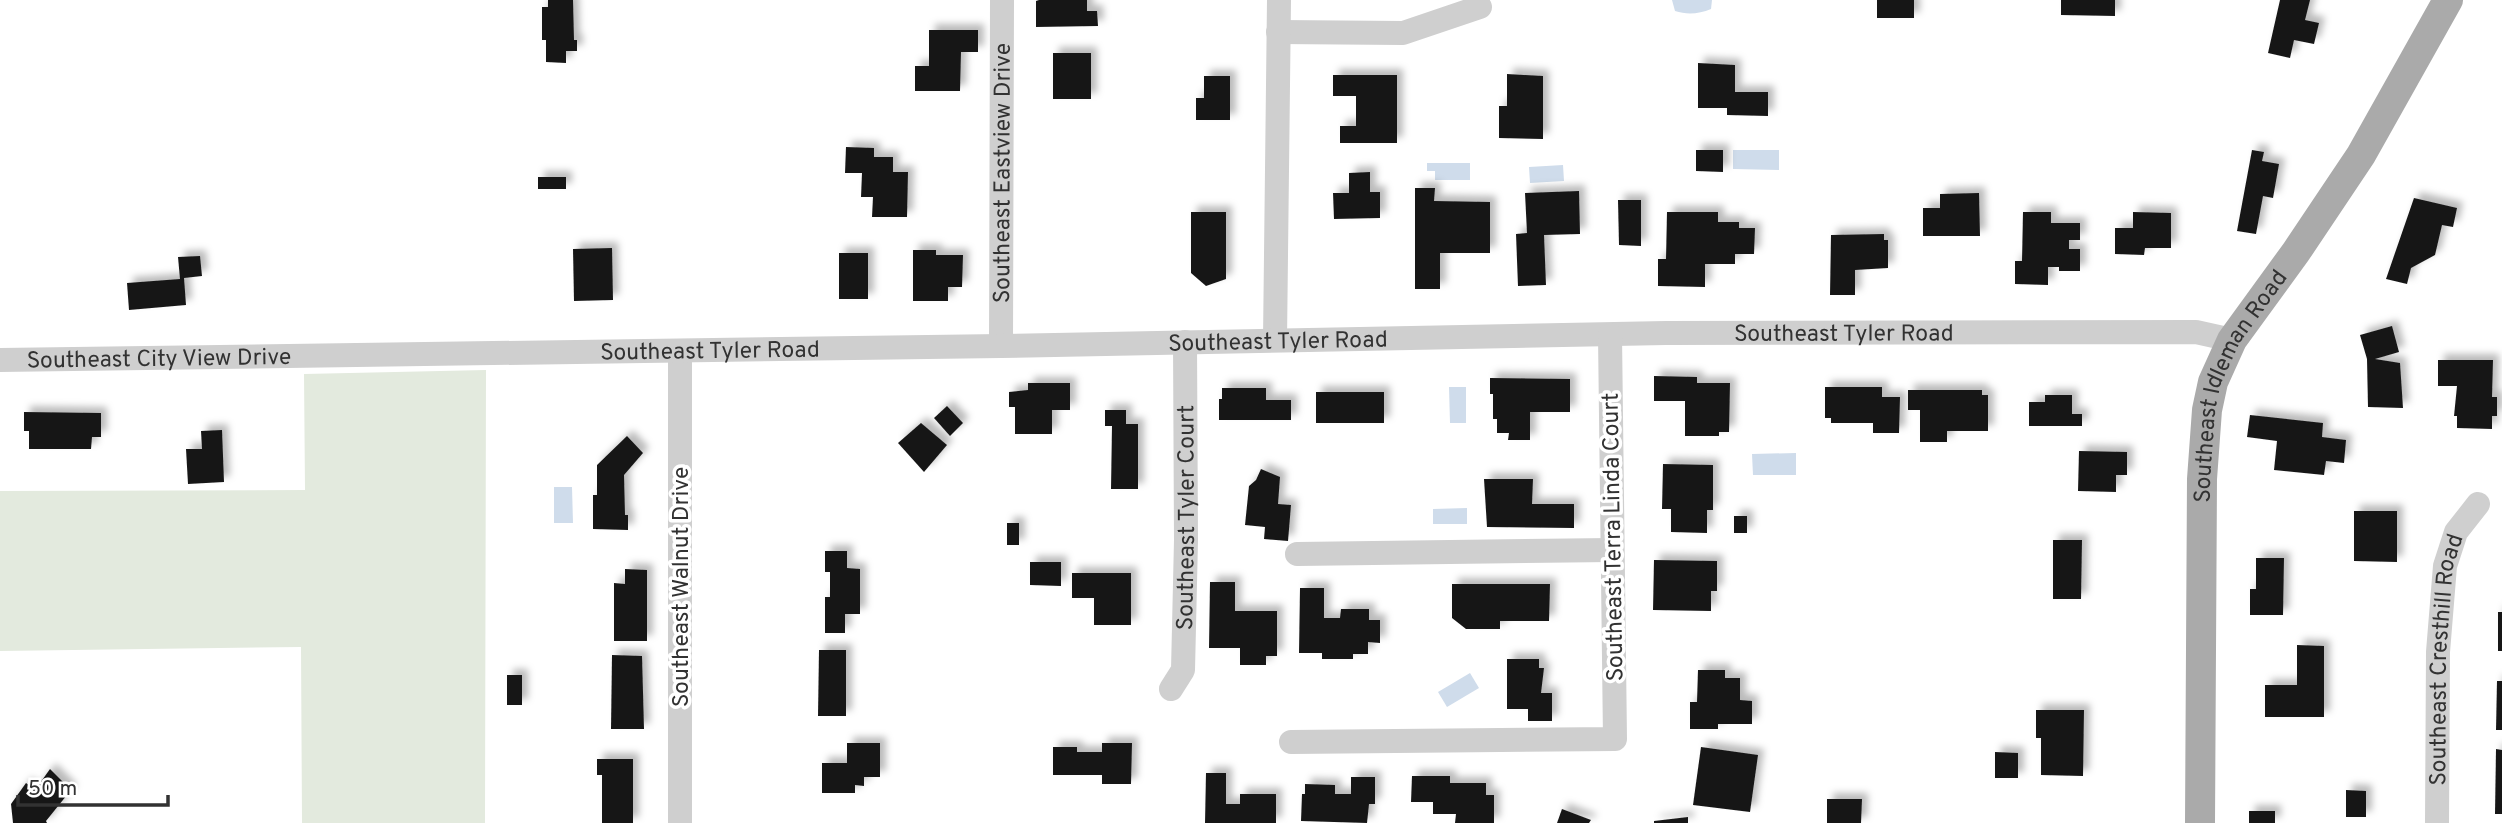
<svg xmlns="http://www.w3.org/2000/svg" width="2502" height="823" viewBox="0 0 2502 823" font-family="Overpass,sans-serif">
	<defs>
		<filter id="shadow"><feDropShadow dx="6" dy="-6" stdDeviation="3.5" flood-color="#0004"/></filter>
	</defs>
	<rect width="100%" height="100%" fill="#fff"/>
	<path fill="#e3eade" d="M486 370 485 823H302L301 647 0 651V491L305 490 304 374Z"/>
	<g fill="#cfdceb">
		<path d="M1672 0H1712L1711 9C1699 14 1687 15 1675 11Z"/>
		<path d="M1733 150H1779V170L1733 169Z"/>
		<path d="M1427 163H1470V180H1435V171H1427Z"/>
		<path d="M1563 165 1564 181 1530 183 1529 167Z"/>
		<path d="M1449 387H1466V423H1450Z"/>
		<path d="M1796 453V475H1753L1752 454Z"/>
		<path d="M554 487H572L573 523H554Z"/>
		<path d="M1467 508V524H1433V509Z"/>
		<path d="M1470 673 1479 688 1447 707 1438 692Z"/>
	</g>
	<g fill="#191919" filter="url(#shadow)">
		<path d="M548 0H573L574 40H577V51H566V63L546 62V40H542V7H548Z"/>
		<path d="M1039 0H1087V11H1097L1098 26 1036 27V1Z"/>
		<rect x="1877" y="0" width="37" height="18"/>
		<path d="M2061 0H2115V16L2061 15Z"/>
		<path d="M2280 0H2310L2305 20 2319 23 2314 44 2294 40 2290 58 2268 53Z"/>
		<path d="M929 30H978V52H961L960 91H915V66H929Z"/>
		<rect x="1053" y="53" width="38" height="46"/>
		<path d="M1698 63 1735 65V92H1768V116L1727 115V108H1698Z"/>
		<path d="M1507 74 1543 76V139L1499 138V106H1507Z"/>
		<path d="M1333 75H1397V143H1340V126H1356V96H1333Z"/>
		<path d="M1204 76H1230V120H1196V98H1204Z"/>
		<path d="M846 147 874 148V157H893V172H908L907 217H872L873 197H861L862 173H845Z"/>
		<path d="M1696 150H1723V172L1696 171Z"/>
		<path d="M2252 150 2264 152 2262 161 2279 164 2273 198 2263 196 2256 234 2237 231Z"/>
		<path d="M1370 172V192H1380V218L1334 219 1333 193H1349V173Z"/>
		<rect x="538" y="177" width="28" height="12"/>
		<path d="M1415 188H1435L1434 201 1490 202V253H1440V289H1415Z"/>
		<path d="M1579 191 1580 234 1544 235 1546 285 1518 286 1516 234 1527 233 1525 193Z"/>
		<path d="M1979 193 1980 236H1923V208H1940V194Z"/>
		<path d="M2414 198 2457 208 2453 227 2442 225 2435 255 2411 268 2407 284 2386 279Z"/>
		<path d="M1618 200H1641V246L1619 245Z"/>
		<path d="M1191 212H1226V279L1206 286 1191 273Z"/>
		<path d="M1667 212H1718V222H1739V228H1755L1754 254H1735V264H1705V287L1658 286V259H1666Z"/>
		<path d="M2023 212H2051V223H2080V240H2069V249H2080V271H2059V267H2048V285L2015 284V261H2022Z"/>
		<path d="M2133 212 2171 213V248H2145L2144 255 2115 254V228H2133Z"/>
		<path d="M1884 234V240H1888V268L1855 270V295H1830L1831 235Z"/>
		<path d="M612 248 613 300 574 301 573 249Z"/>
		<path d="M913 250H936V255H963L962 287H948V301H913Z"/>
		<rect x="839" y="253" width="29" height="46"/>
		<path d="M200 256 202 276 184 278 186 305 129 310 127 283 180 279 178 257Z"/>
		<path d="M2392 326 2399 352 2375 359 2400 363 2403 408 2368 407 2367 359 2360 335Z"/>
		<path d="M2438 360H2493L2492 397H2497V416H2492V429L2457 428V416H2454L2457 386H2438Z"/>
		<path d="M1654 376 1697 377V383H1730L1729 432H1719V436H1685V401H1654Z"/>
		<path d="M1490 378 1570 379V412H1530V440H1508L1509 433H1497V419H1493V394H1490Z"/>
		<path d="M1028 383H1070V410H1052V434H1015V407H1009V392L1028 390Z"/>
		<path d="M1825 387H1882V397H1900L1899 433H1873V423H1831V418H1825Z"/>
		<path d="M1222 388H1266V400H1291V420H1219V399H1222Z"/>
		<path d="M1908 390H1982V395H1988V431H1947V442H1920V410H1908Z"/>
		<rect x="1316" y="392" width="68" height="31"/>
		<path d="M2045 395H2072V414H2082V426H2029V402H2045Z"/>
		<path d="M947 406 963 423 950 436 934 418Z"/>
		<path d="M1105 410H1126V424H1138V489H1111L1112 426H1105Z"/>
		<path d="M24 412 101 413V437H92L91 449H29V431H24Z"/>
		<path d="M2250 415 2323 423 2322 437 2346 440 2344 463 2326 461 2324 475 2274 470 2277 441 2247 437Z"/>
		<path d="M921 423 947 445 924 472 898 443Z"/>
		<path d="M222 430 224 482 188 484 186 449H202L201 431Z"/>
		<path d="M627 436 643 453 624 475 625 515H628V530L593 529V495H597V465Z"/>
		<path d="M2079 451 2127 452V475H2116V492L2078 491Z"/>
		<path d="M1663 464 1713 465V510H1707V533L1671 532V509H1662Z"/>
		<path d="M1261 469 1280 477 1278 504 1291 505 1288 541 1264 539 1265 527 1245 525 1249 486 1256 480Z"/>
		<path d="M1484 479H1533L1532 504H1574V528L1487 527Z"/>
		<path d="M2354 511H2397V562L2354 561Z"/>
		<rect x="1734" y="516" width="13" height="17"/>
		<rect x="1007" y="523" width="12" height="22"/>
		<path d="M2053 540H2082L2081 599H2053Z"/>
		<path d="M825 551H847V568L860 569V614H845V633H825V597H830V572H825Z"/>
		<path d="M2256 558H2284L2283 615H2250V589H2256Z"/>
		<path d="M1654 560 1717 561V591H1711V611L1653 610Z"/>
		<path d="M1030 562H1061V586L1030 585Z"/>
		<path d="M625 569 647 570V641H614V583L625 584Z"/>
		<path d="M1072 573H1131V625H1094V598H1072Z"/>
		<path d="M1210 582H1235V611H1277V656H1266V665H1240V648H1209Z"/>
		<path d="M1452 584H1550L1549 621H1500V629H1466L1452 618Z"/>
		<path d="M1300 588H1324V618H1340L1341 609H1369V620H1380V643L1368 642V654H1353V659H1322V653H1299Z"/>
		<rect x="2498" y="612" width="4" height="39"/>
		<path d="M2297 645 2324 646V717H2265V685H2297Z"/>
		<path d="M819 650H846V716H818Z"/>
		<path d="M612 655 642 656 644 729H611Z"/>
		<path d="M1507 659H1539V668H1544L1541 693H1552V721H1528V709H1507Z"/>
		<path d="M1698 670H1725V678H1740V700L1752 701V724H1718V729H1690V702H1697Z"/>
		<rect x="507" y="675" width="15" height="30"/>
		<path d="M2497 681H2502V730H2496Z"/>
		<path d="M2036 710H2084L2083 776 2041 775V738H2036Z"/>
		<path d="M847 743H880V777H864V786L855 785V793H822V763H847Z"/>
		<path d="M1102 743H1132L1131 784H1102V775H1053V747H1077V752H1102Z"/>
		<path d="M1701 747 1758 755 1750 812 1693 805Z"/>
		<path d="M2496 749 2502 750V814H2495Z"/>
		<path d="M1995 752 2018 753V778H1995Z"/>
		<path d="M597 759H633V823H602V775H597Z"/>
		<path d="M50 769 71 790 46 821 47 823H13L11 804 26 783 35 790Z"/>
		<path d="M1206 773H1226V804H1240V794H1276V823H1205Z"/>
		<path d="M1412 776H1450V783H1486V795H1494V823H1455L1456 814H1433V802H1411Z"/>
		<path d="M1351 777H1375V804H1369L1367 823 1301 821 1302 794H1305V784L1335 785V794H1351Z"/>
		<path d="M2346 790 2366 791V817H2346Z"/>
		<path d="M1827 799H1862L1861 823H1827Z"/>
		<path d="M1562 809 1591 820 1589 823H1557Z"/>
		<rect x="2249" y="811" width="26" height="12"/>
		<path d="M1688 817V823H1654V821Z"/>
	</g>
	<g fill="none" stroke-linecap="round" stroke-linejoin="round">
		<g stroke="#cfcfcf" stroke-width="24">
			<path d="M1278 32 1403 33 1480 7"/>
			<path d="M1275 340 1279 0"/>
			<path id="s1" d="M1001 346 1002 0"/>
			<path d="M680 351V823"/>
			<path id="s2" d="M0 360 1001 346 1666 333 2196 332 2232 340"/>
			<path d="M1297 554 1612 550"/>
			<path id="s3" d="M1171 689 1183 670 1186 540 1185 342"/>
			<path d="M1291 742 1615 739 1610 335"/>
			<path id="s4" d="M2437 823 2438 652 2445 566 2456 532 2478 504"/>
		</g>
		<path stroke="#aaa" stroke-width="30" id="s5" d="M2200 823 2202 479 2207 410 2213 382 2232 340 2296 252 2361 155 2448 0"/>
	</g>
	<g text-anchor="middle" stroke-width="7" stroke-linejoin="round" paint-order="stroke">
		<g font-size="23" fill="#323232" stroke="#fff">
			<text dy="8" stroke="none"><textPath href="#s1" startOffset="173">Southeast Eastview Drive</textPath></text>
			<text dy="8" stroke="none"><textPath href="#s2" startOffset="1844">Southeast Tyler Road</textPath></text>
			<text dy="8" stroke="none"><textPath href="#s2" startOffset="1278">Southeast Tyler Road</textPath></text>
			<text dy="8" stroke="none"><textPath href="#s2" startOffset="710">Southeast Tyler Road</textPath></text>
			<text dy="8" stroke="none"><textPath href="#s2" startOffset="159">Southeast City View Drive</textPath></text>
			<text dy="8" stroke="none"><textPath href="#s5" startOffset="446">Southeast Idleman Road</textPath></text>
			<text dy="8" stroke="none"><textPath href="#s3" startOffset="175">Southeast Tyler Court</textPath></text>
			<text transform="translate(1612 537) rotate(-91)" y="8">Southeast Terra Linda Court</text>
			<text transform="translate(680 587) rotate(-90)" y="8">Southeast Walnut Drive</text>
			<text dy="8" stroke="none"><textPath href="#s4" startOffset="164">Southeast Cresthill Road</textPath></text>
		</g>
	</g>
	<path d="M18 795v10h150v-10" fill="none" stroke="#323232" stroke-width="3.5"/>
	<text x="28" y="795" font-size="21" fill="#323232" stroke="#ffffff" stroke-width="5" paint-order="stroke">50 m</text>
</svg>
